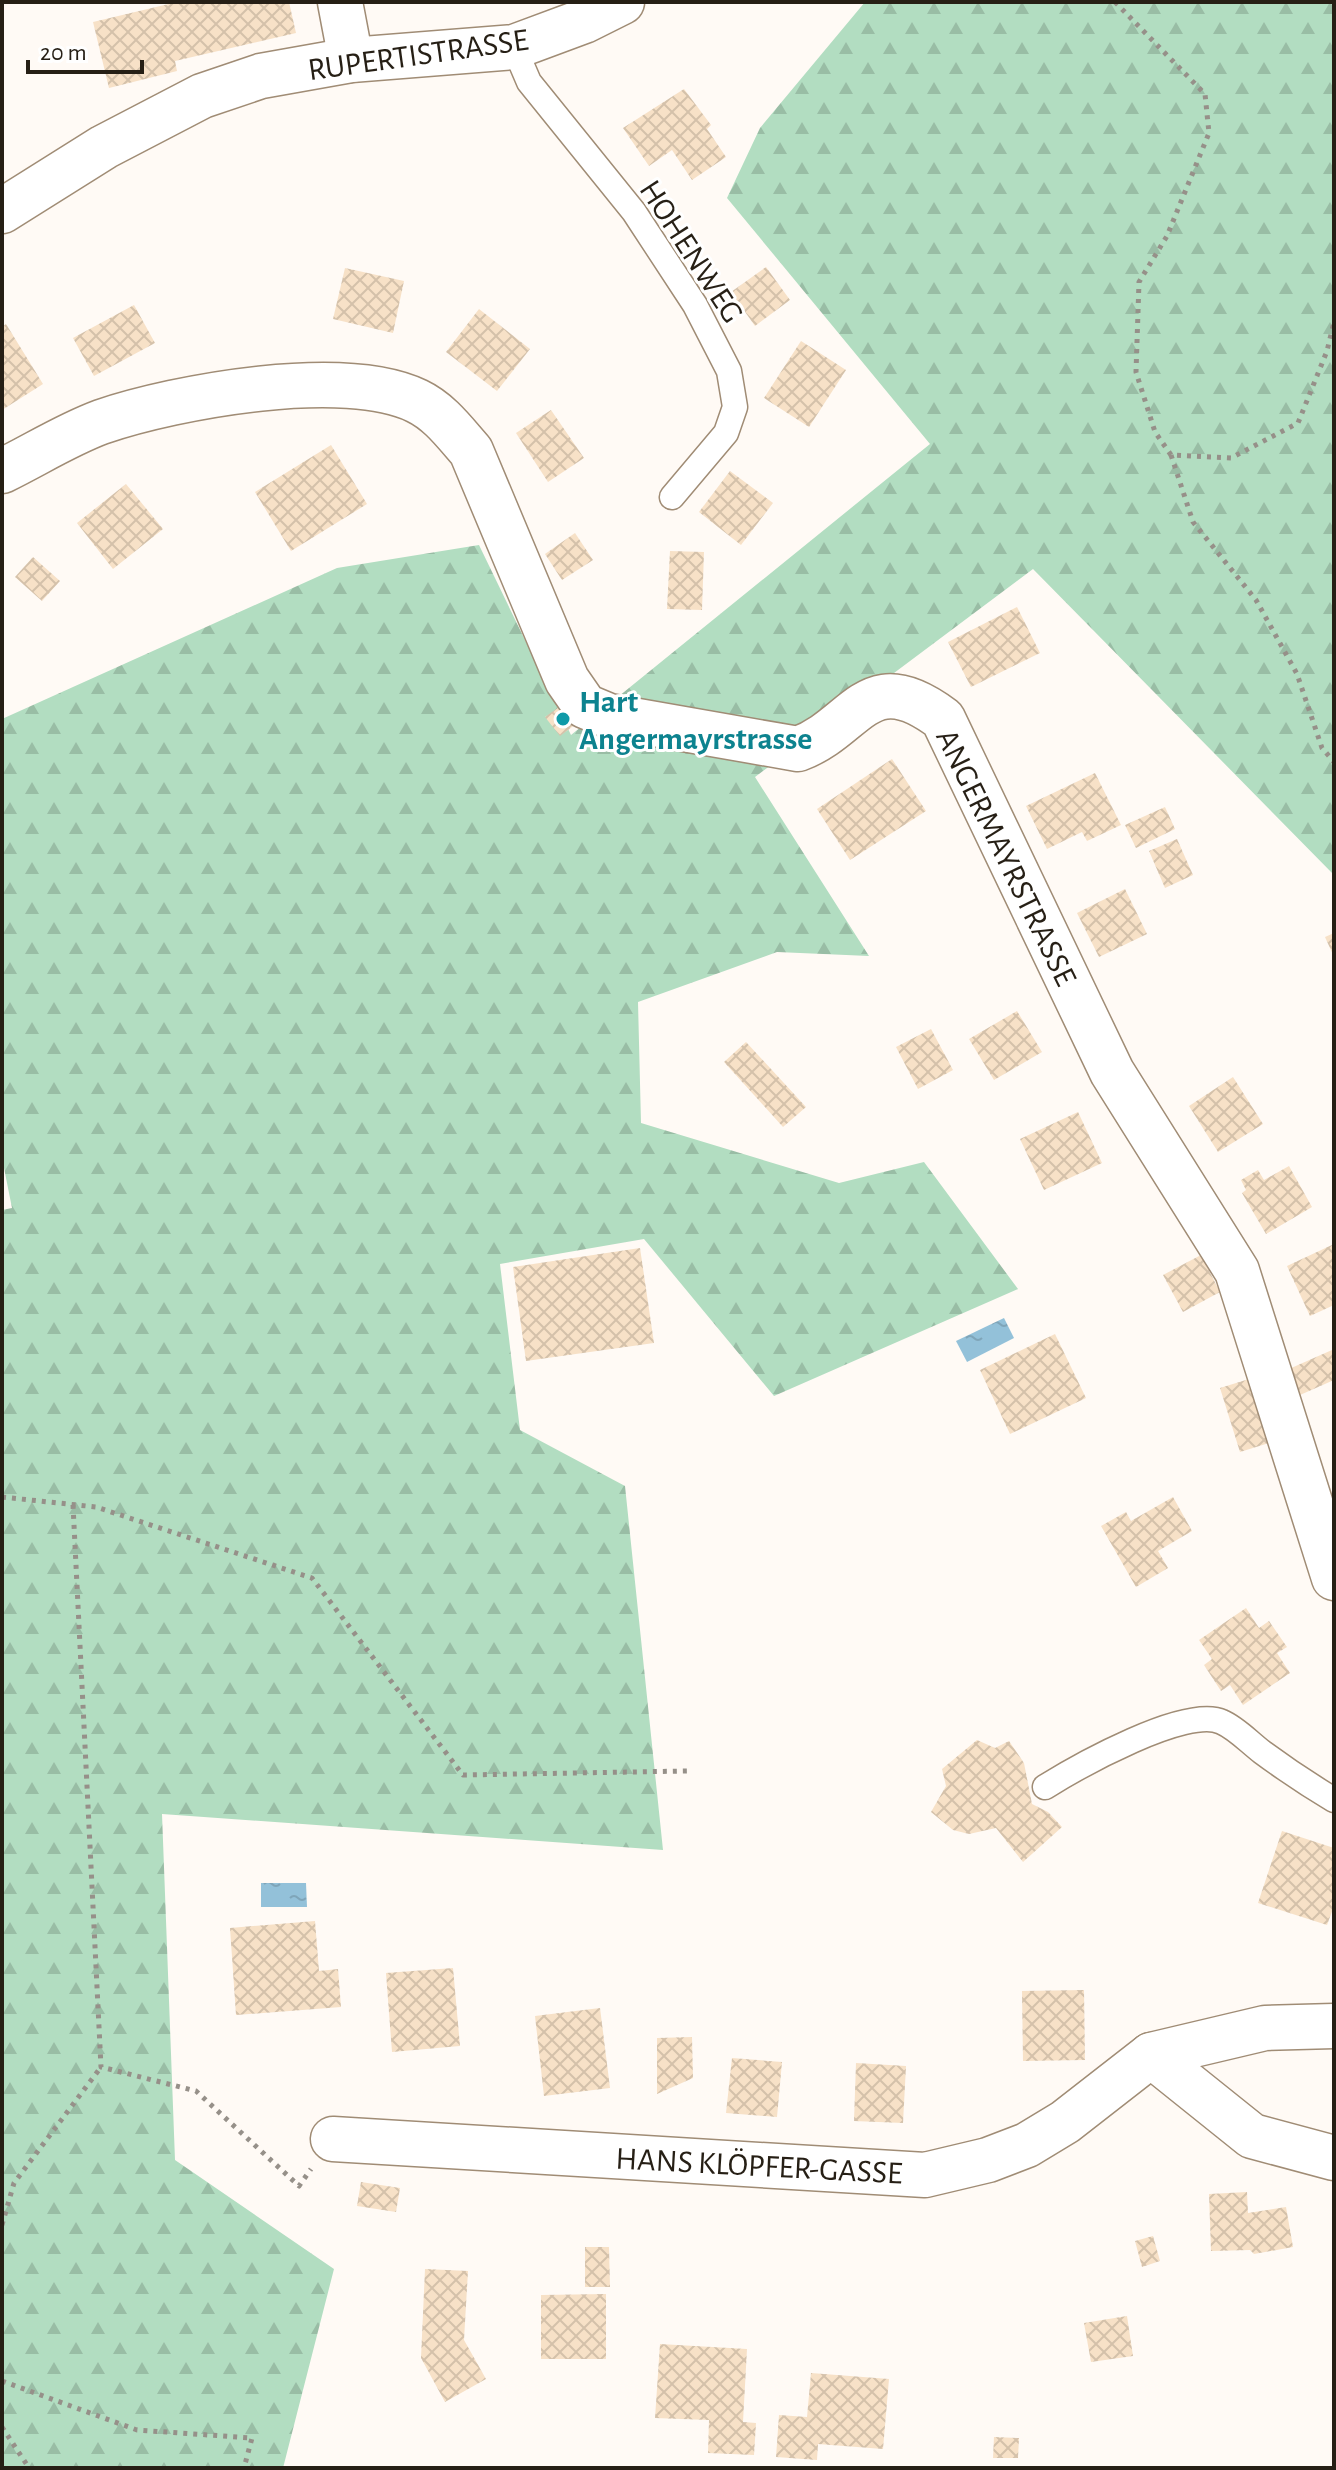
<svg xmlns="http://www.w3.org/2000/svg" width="1336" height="2470" viewBox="0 0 1336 2470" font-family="'Alegreya Sans',sans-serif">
	<defs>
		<pattern id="forest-firs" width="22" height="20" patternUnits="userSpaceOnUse" patternTransform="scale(2)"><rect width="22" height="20" fill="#b2ddc1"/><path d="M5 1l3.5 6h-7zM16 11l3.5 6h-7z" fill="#99bda5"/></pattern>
		<pattern id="water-ripples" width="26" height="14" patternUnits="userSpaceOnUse" patternTransform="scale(2)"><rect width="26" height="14" fill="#93c1d9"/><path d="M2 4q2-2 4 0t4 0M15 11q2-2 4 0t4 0" fill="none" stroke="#7fa5b9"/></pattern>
		<pattern id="building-cross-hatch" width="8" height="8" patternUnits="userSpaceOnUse" patternTransform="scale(2)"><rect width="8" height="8" fill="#f7e1c7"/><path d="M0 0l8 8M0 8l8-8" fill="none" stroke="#d4c1aa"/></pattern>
	</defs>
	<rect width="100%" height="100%" fill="#fffaf5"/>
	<path fill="url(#forest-firs)" d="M865 2H1334V875L1033 569 755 777 869 956 777 952 638 1002 641 1123 839 1183 924 1162 1018 1289 774 1396 644 1239 500 1264 520 1430 625 1486 663 1850 162 1814 175 2160 334 2269 283 2468H2V1210L12 1208 2 1158V719L337 568 479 545 571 735 930 444 727 198 760 128Z"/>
	<g fill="url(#water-ripples)">
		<path d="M1004 1318 1014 1338 967 1362 956 1341Z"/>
		<path d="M261 1883H306L307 1907H261Z"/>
	</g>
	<g fill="url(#building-cross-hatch)">
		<path d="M177 2H289L296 33 175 61 177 71 109 88 93 22Z"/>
		<path d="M684 89 711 125 707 129 726 157 692 180 672 150 649 166 623 128Z"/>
		<path d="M766 267 790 300 755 326 731 292Z"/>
		<path d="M345 268 404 281 393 333 333 319Z"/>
		<path d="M134 305 155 343 94 376 73 338Z"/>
		<path d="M479 309 530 349 497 391 446 352Z"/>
		<path d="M6 324 43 384 2 410V327Z"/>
		<path d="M801 341 846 370 809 427 764 398Z"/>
		<path d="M551 410 584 458 548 482 516 433Z"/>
		<path d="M331 445 367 504 291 551 255 492Z"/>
		<path d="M730 471 773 503 741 545 699 512Z"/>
		<path d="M126 484 163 529 113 569 77 523Z"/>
		<path d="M575 533 593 560 562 580 545 554Z"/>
		<path d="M670 551 704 552 702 610 667 609Z"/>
		<path d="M33 557 60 581 42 601 15 577Z"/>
		<path d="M1017 607 1040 653 971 687 948 642Z"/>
		<path d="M566 702 580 721 560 736 545 717Z"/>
		<path d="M892 759 926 811 850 860 817 809Z"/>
		<path d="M1095 773 1121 825 1087 841 1082 832 1047 849 1026 806Z"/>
		<path d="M1165 807 1175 829 1136 848 1125 825Z"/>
		<path d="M1177 839 1193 875 1165 888 1149 851Z"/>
		<path d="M1125 889 1147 934 1099 957 1077 913Z"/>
		<path d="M1334 933V957L1325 937Z"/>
		<path d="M1017 1011 1042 1052 994 1080 969 1039Z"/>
		<path d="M931 1029 953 1070 918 1089 896 1047Z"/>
		<path d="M746 1042 806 1107 783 1127 724 1062Z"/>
		<path d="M1233 1077 1263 1124 1218 1152 1189 1106Z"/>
		<path d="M1078 1112 1102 1163 1044 1190 1020 1139Z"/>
		<path d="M1289 1166 1312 1207 1266 1234 1242 1193 1246 1190 1241 1180 1258 1170 1264 1180Z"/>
		<path d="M1334 1244V1305L1310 1316 1287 1266Z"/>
		<path d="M640 1248 654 1343 526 1361 513 1267Z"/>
		<path d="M1201 1255 1220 1292 1183 1312 1163 1275Z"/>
		<path d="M1055 1334 1086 1398 1010 1434 980 1370Z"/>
		<path d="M1332 1350 1334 1380 1300 1395 1289 1369Z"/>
		<path d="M1249 1379 1269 1443 1240 1452 1220 1388Z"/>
		<path d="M1173 1497 1192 1531 1158 1551 1168 1568 1136 1587 1101 1526 1126 1512 1131 1521Z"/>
		<path d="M1246 1608 1259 1628 1269 1621 1287 1647 1277 1653 1290 1673 1243 1705 1230 1685 1221 1691 1204 1665 1212 1659 1199 1640Z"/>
		<path d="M977 1740 995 1748 1009 1741 1024 1763 1032 1804 1048 1812 1062 1827 1023 1862 996 1828 969 1834 953 1830 931 1812 946 1786 942 1769Z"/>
		<path d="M1282 1831 1334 1848V1906L1327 1925 1258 1903Z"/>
		<path d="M315 1921 319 1971 338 1969 341 2007 236 2015 230 1928Z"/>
		<path d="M453 1968 460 2046 392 2052 386 1973Z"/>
		<path d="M1084 1990 1085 2060 1023 2061 1022 1991Z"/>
		<path d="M600 2008 610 2088 544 2096 535 2016Z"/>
		<path d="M692 2037 693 2078 657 2094V2038Z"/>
		<path d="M732 2058 782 2062 777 2117 726 2113Z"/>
		<path d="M856 2063 906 2066 903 2123 854 2121Z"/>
		<path d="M361 2182 400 2188 396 2212 357 2206Z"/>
		<path d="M1247 2192 1248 2213 1286 2207 1293 2247 1254 2254 1250 2250 1211 2251 1209 2194Z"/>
		<path d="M1153 2236 1160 2261 1142 2267 1135 2241Z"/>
		<path d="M585 2247H609L610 2287H585Z"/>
		<path d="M425 2269 468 2271 464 2340 486 2379 445 2402 421 2358Z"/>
		<path d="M606 2294V2359H541V2295Z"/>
		<path d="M1127 2316 1133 2356 1091 2362 1084 2323Z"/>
		<path d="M660 2344 747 2349 743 2422 756 2423 754 2455 708 2453 709 2420 655 2418Z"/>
		<path d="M811 2373 889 2379 883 2449 818 2444 817 2460 776 2457 779 2415 807 2417Z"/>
		<path d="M994 2437 1019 2438 1018 2458H993Z"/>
	</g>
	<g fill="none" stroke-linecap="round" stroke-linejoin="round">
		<defs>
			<g id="lane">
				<path d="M514 47 529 82 634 212 695 305 729 371 735 407 726 433 672 497"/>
				<path d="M1045 1787C1077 1767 1187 1705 1222 1722 1236 1728 1249 1742 1262 1752 1285 1769 1309 1785 1334 1800"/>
			</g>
			<g id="street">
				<path d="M340 2 351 60"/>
				<path d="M2 471C35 455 66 435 101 422 177 396 345 366 417 401 440 412 455 433 471 451L567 680 585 706 609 716 798 749C858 727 867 662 943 719L1112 1072 1237 1271 1334 1578"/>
				<path d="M1151 2055 1252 2136 1334 2158"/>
				<path d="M333 2139 925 2175 988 2160 1027 2145 1065 2122 1151 2055 1265 2028 1334 2026"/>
			</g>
			<path id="secondary" d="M2 211 104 147 202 96 261 76 351 60 514 47 584 21 622 2"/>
		</defs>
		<use href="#lane" stroke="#a08c75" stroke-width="27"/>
		<use href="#street" stroke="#a08c75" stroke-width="47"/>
		<use href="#secondary" stroke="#a08c75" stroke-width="47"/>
		<g stroke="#969089" stroke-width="5" stroke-dasharray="4 6" stroke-linecap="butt">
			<path d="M1115 2 1205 94 1209 133 1167 236 1139 282 1136 372 1155 432 1171 455 1231 458 1298 423 1327 351 1334 322"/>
			<path d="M1171 455 1193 522 1256 600 1297 674 1322 748 1334 762"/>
			<path d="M2 1497 96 1507 312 1578 463 1775 687 1771"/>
			<path d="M73 1505 101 2067 196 2091 299 2186 311 2169"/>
			<path d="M2 2225 14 2183 101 2067"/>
			<path d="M2 2381 137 2430 252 2438 244 2468"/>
			<path d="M2 2427 29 2468"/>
		</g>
		<use href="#lane" stroke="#fff" stroke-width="24"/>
		<use href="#street" stroke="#fff" stroke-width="44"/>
		<use href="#secondary" stroke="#fff" stroke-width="44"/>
	</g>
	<circle fill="#0f9aa8" stroke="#fff" stroke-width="3" cx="563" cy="719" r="8"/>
	<g text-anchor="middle" stroke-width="6" stroke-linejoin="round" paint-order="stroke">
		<g font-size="32" fill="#261f15" stroke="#fff">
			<text transform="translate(418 54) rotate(-8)" y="11">RUPERTISTRASSE</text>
			<text transform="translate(692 251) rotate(57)" y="11">HOHENWEG</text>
			<text transform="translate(1007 857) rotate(64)" y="11">ANGERMAYRSTRASSE</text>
			<text transform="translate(759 2165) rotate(3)" y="11">HANS KLÖPFER-GASSE</text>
		</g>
		<g font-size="32" font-weight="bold" fill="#0d838f" stroke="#fff" text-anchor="start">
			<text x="579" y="712">Hart<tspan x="579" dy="37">Angermayrstrasse</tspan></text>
		</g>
	</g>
	<rect width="1336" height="2470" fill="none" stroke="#261f15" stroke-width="8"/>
	<path d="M28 60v12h114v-12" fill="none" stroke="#261f15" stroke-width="4"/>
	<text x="40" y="60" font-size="24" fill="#261f15" stroke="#ffffff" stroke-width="6" paint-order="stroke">20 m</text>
</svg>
